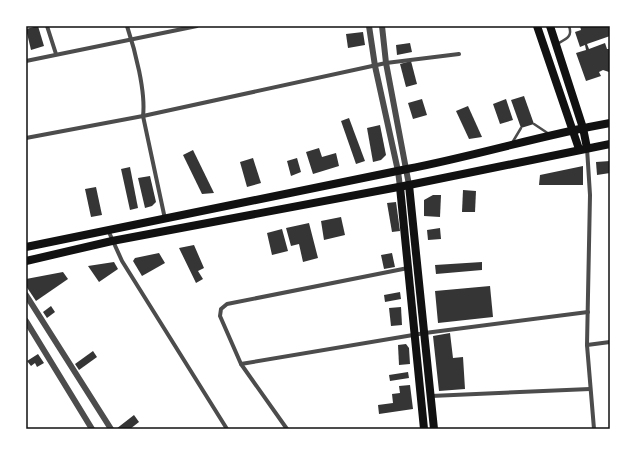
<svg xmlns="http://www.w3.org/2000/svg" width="636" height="455" viewBox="0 0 636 455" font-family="Figtree,sans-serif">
	<rect width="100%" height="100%" fill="#fff"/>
	<g fill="#353535">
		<path d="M38 26 44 46 31 50 26 29Z"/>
		<path d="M580 26H610V36L587 44 589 49 605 43 607 49H610L609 72 603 70 599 72 601 76 586 81 576 53 586 50 585 45 580 47 575 32 581 30Z"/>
		<path d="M363 32 365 45 348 48 346 34Z"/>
		<path d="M410 43 412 52 397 55 396 45Z"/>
		<path d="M411 61 417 84 406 87 400 64Z"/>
		<path d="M524 96 534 124 521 128 511 100Z"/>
		<path d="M422 99 427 115 413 119 408 103Z"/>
		<path d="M506 99 513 120 500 124 493 104Z"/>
		<path d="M468 106 482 137 469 139 456 111Z"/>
		<path d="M349 118 365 161 356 164 341 121Z"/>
		<path d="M380 125 386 155 381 160 373 162 367 128Z"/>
		<path d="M319 148 322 157 336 153 339 166 313 174 306 152Z"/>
		<path d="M193 150 214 193 202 194 183 155Z"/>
		<path d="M253 158 261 183 247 187 240 162Z"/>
		<path d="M297 158 301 172 291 176 287 161Z"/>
		<path d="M610 161V173L597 175 596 162Z"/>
		<path d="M583 166V185H539L540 175Z"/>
		<path d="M130 167 138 208 130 210 121 169Z"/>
		<path d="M150 176 156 202 152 206 145 208 138 178Z"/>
		<path d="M96 187 102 215 91 217 85 189Z"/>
		<path d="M463 190 476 191 475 212H462Z"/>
		<path d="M433 195H441L440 217 424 216V200Z"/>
		<path d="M396 202 400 231 392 232 387 203Z"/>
		<path d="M341 217 345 235 324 240 321 221Z"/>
		<path d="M309 223 318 258 303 262 299 244 291 246 286 228Z"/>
		<path d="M440 228 441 239 428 240 427 230Z"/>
		<path d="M282 229 288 251 272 255 267 233Z"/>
		<path d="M194 245 204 268 198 271 203 279 196 283 179 248Z"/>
		<path d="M159 253 165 263 142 276 133 261 135 258Z"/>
		<path d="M392 253 395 267 384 269 381 255Z"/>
		<path d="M114 262 118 269 99 282 88 266Z"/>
		<path d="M482 262V270L436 274 435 265Z"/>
		<path d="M63 272 68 279 36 301 26 286V279Z"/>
		<path d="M490 286 493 317 438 323 435 291Z"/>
		<path d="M400 292 401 299 385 302 384 295Z"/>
		<path d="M51 306 55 312 47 318 43 312Z"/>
		<path d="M401 307 402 325 391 326 389 308Z"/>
		<path d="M450 333 453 358 463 357 465 389 439 391 433 336Z"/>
		<path d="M406 344 409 348 410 364 399 365 398 345Z"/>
		<path d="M93 351 97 357 79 370 75 364Z"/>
		<path d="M38 354 44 363 37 367 35 363 31 366 27 361Z"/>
		<path d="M408 372 409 378 390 381 389 375Z"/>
		<path d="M410 385 413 409 379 414 378 405 393 403 392 394 400 393 399 386Z"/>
		<path d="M134 415 139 422 130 429H116Z"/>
	</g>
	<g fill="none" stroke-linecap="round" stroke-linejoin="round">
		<g stroke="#4c4c4c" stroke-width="2.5">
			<path d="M557 44C566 39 573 37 569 26"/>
			<path d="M534 124 549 134"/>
			<path d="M512 143 521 128"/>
		</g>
		<g stroke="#4c4c4c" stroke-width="4">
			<path d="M47 26 56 54"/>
			<path d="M127 26C135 50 146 92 143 116L165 219"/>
			<path d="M26 61 197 26"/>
			<path d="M26 138 143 116 386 63 459 54"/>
			<path d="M587 148 590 195 587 345 594 429"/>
			<path d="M108 230 122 261 227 429"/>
			<path d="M587 345 610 342"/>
			<path d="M241 364 425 333 588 312"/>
			<path d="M431 396 590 389"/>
			<path d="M287 429 241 364 220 316 221 309 227 304 408 268"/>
		</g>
		<g stroke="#4c4c4c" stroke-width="6">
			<path d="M369 26 375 66 398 171 400 187"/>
			<path d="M382 26 386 63 409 185"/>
			<path d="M26 295 111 429"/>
			<path d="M26 321 92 429"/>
		</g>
		<g stroke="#111" stroke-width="8">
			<path d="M537 26 579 149"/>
			<path d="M550 26 583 128 587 148"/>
			<path d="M409 185 434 429"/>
			<path d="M400 187 424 429"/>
			<path d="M26 247C153 221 280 195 407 169 475 156 542 135 610 123"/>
			<path d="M26 261 112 241 409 185 610 144"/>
		</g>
	</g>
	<rect width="636" height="455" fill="none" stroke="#ffffff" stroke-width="54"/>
	<rect x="27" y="27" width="582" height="401" fill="none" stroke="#111" stroke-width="1.5"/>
</svg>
